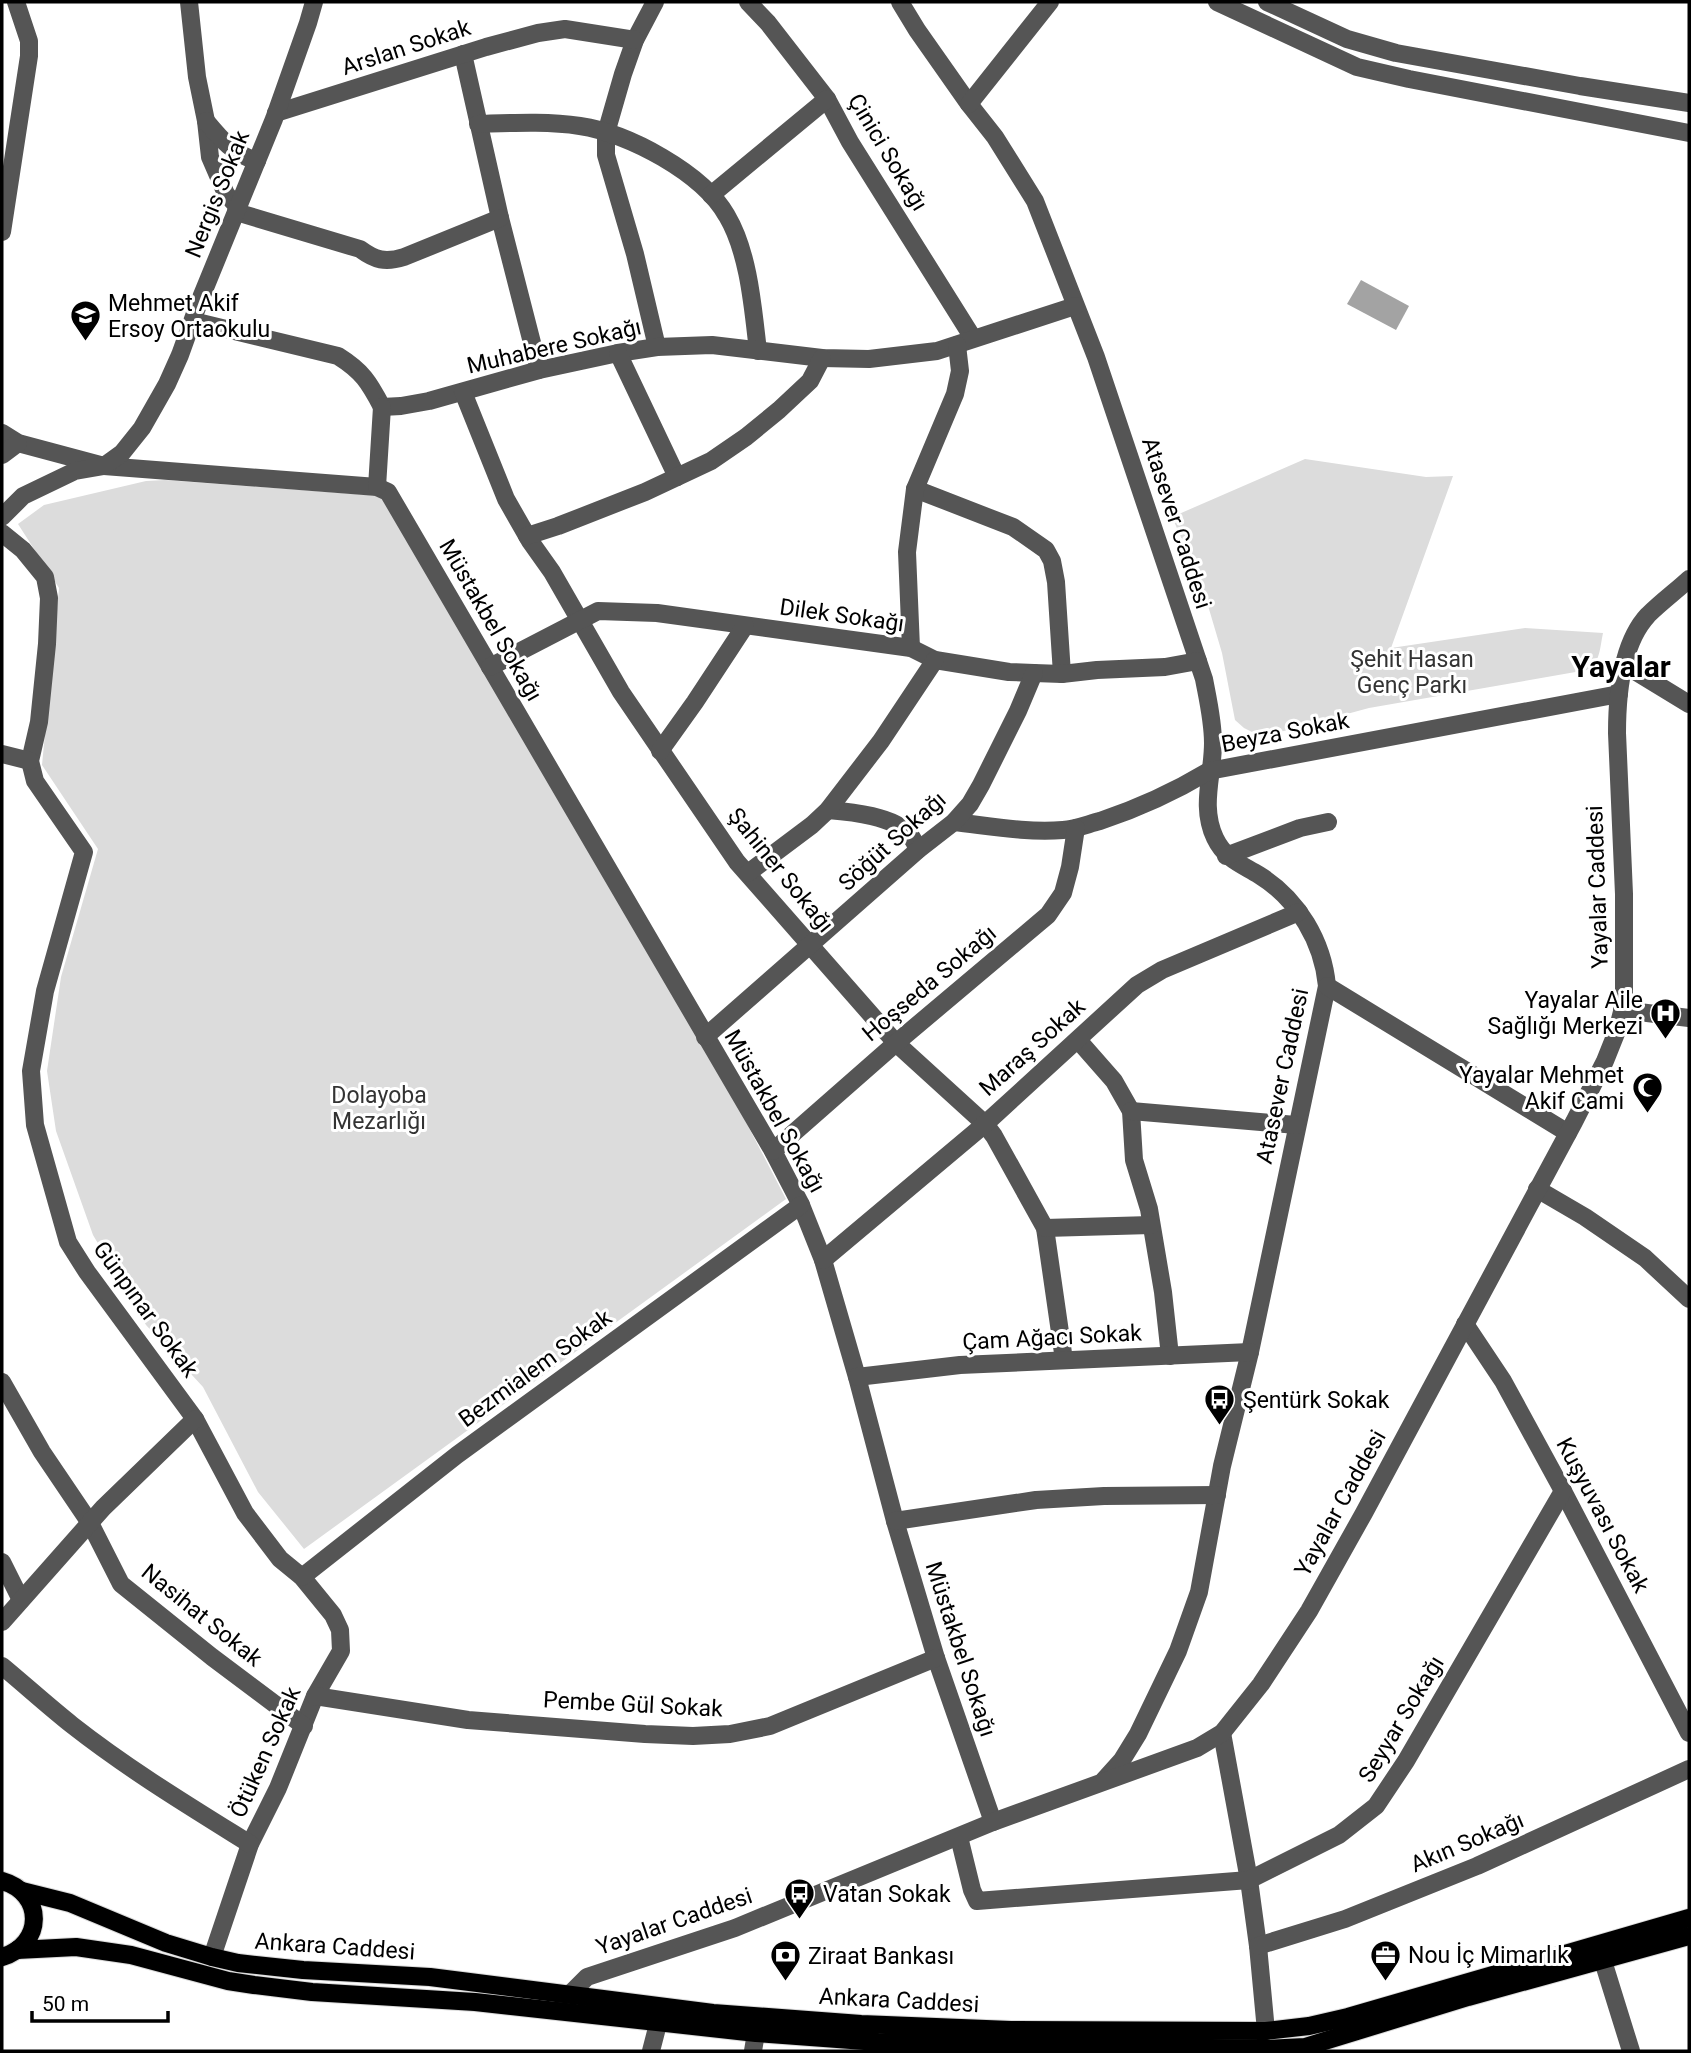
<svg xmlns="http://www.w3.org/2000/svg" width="1691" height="2053" viewBox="0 0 1691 2053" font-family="Roboto,sans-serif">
	<rect width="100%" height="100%" fill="#fff"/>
	<g fill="#dcdcdc">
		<path d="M1305 459 1426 477 1453 476 1391 648 1525 628 1603 633C1600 647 1600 664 1587 670L1369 708 1284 731 1262 734 1252 732 1244 728 1235 720 1222 653 1209 609 1197 573 1172 517Z"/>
		<path d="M165 480 382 496 734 1099 786 1199 304 1549 258 1492 203 1387 146 1325 93 1235 56 1131 47 1071 61 977 98 849 42 765 59 588 18 524 44 505 146 481Z"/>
	</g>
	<path fill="#a3a3a3" d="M1361 280 1409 306 1396 330 1347 304Z"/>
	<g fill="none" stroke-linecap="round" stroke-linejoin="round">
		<defs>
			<g id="major">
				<path d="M2 1881C45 1893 44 1945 2 1957"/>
				<path d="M22 1891 70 1903 166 1943 212 1957 238 1963 303 1970 430 1977 713 2013 861 2024 1011 2030 1266 2031 1309 2026 1348 2017 1689 1918"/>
				<path d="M17 1950 76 1947 131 1955 228 1981 254 1985 312 1992 475 2002 756 2033 878 2042 1267 2049 1305 2047 1468 1997 1689 1936"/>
			</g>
		</defs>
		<use href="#major" stroke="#dbdbdb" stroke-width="20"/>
		<g stroke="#555" stroke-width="18">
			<path d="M189 2 197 77 206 121 210 157 226 194 238 207"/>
			<path d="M655 2 635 40 623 74 606 133V155L635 254 657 347"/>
			<path d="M748 2 768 23 827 99 850 142 973 338"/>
			<path d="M900 2 917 30 969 104 995 137 1035 201 1096 357 1204 679C1208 700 1213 721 1213 743 1213 776 1200 806 1215 838 1225 859 1241 864 1259 875 1298 899 1323 942 1327 986L1250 1352 1222 1466 1199 1592 1178 1651 1138 1734 1122 1760 1104 1780"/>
			<path d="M1217 2 1357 67 1409 79 1689 133"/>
			<path d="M1267 2 1347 39 1396 53 1580 86 1689 103"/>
			<path d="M463 54 500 218 539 370"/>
			<path d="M969 104 1050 2"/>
			<path d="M276 113 486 47 538 33 565 29 635 40"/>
			<path d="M206 121C221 139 233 154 257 161"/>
			<path d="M478 124C512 123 547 121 580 126 628 133 703 173 727 216 749 253 753 309 758 351"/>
			<path d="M711 195 827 99"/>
			<path d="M236 212 360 249C375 260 385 263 404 257L500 218"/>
			<path d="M2 232 29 56V41L16 2"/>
			<path d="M193 321 338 356C362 371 369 382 382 407L401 406 429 401 539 370 618 353 657 347 712 345 822 358 869 359 937 351 1075 306"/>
			<path d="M618 353 677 477"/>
			<path d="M463 392 506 499 530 541 552 572 621 692 737 862 896 1043 985 1124 994 1136 1045 1228 1064 1360"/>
			<path d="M2 433 18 443 104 466 377 487 388 492 773 1151 801 1205 823 1260 857 1377 895 1521 936 1658 993 1822"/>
			<path d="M2 455 18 443"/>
			<path d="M377 487 382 407"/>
			<path d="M915 489 1013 527 1046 550 1052 561 1056 582 1062 674"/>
			<path d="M2 517 23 496 75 471 104 466 122 453 142 428 167 384 180 355 198 305 274 119 308 23 314 2"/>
			<path d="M2 533 23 550 45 577 49 598 47 644 39 722 30 761 35 781 84 852 45 991 31 1071 35 1125 68 1242 87 1272 195 1419 245 1513 280 1559 302 1577 333 1615 340 1630 341 1651 315 1696 278 1788 250 1844 212 1957"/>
			<path d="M527 536 558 526 645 492 711 461 746 437 779 410 810 381 822 358"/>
			<path d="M911 648 907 552 915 489 955 394 960 371 957 345"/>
			<path d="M1625 665 1689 704"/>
			<path d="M490 667 598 611 657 613 911 648 935 660 1009 672 1034 673 1062 674 1097 670 1165 667 1198 661"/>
			<path d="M660 751 695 702 745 626"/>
			<path d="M2 754 30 761"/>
			<path d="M828 810C852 812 894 816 910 835 913 839 916 845 918 850"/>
			<path d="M954 822C990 826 1027 833 1063 830 1076 829 1088 824 1100 821 1139 808 1174 792 1209 771L1619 694"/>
			<path d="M1226 856 1300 828 1328 822"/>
			<path d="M748 873 812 825 828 810 881 741 935 660"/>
			<path d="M1327 986 1568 1133"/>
			<path d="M1622 1010 1689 1018"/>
			<path d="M705 1037 918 850 954 822 970 804 981 785 1018 711 1034 673"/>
			<path d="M1078 1040 1114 1081 1131 1111 1134 1160 1149 1209 1163 1292 1170 1356"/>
			<path d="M1131 1111 1296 1125"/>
			<path d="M773 1151 896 1043 1048 915 1063 893 1070 867 1076 828"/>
			<path d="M1537 1189 1585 1217 1645 1258 1689 1299"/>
			<path d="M1045 1228 1151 1225"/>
			<path d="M823 1260 985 1124 1137 985 1162 970 1299 912"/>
			<path d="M1465 1324 1503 1381 1563 1491 1689 1733"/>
			<path d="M857 1377 960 1365 1250 1352"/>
			<path d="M2 1382 42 1452 90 1523 121 1584 212 1657 304 1726"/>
			<path d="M895 1521 1036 1500 1104 1496 1217 1495"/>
			<path d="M2 1562 21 1600"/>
			<path d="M302 1577 457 1455 801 1205"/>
			<path d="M2 1622 103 1508 195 1419"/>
			<path d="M2 1666C25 1685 48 1706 72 1725 128 1769 189 1806 250 1844"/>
			<path d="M315 1696 468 1720 645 1734 693 1736 730 1734 770 1726 936 1658"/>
			<path d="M1222 1733 1249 1880 1258 1946 1266 2031"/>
			<path d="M959 1837 972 1890 977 1901 1249 1880 1339 1835 1376 1806 1406 1761 1563 1491"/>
			<path d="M1258 1946 1345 1919 1477 1866 1689 1769"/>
			<path d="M1603 1961 1631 2051"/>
			<path d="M564 2007 569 1995 587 1977 735 1928 993 1822 1197 1748 1222 1733 1261 1684 1309 1611 1364 1513 1574 1122 1605 1061 1617 1031 1624 1004V894L1617 733C1617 696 1621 644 1648 615 1661 602 1676 591 1689 579"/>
			<path d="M651 2051 658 2024"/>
			<path d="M753 2051 756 2033"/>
		</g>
		<use href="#major" stroke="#000" stroke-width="18"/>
	</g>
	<defs>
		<symbol id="school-pin" viewBox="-11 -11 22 30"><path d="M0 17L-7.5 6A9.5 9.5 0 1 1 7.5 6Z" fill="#000" stroke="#fff"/><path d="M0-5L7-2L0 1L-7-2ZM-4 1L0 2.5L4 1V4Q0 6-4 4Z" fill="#fff"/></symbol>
		<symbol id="hospital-pin" viewBox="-11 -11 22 30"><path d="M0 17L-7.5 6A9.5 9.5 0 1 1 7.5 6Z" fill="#000" stroke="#fff"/><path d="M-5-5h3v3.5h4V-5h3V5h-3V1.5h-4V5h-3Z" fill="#fff"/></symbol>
		<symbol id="mosque-pin" viewBox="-11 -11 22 30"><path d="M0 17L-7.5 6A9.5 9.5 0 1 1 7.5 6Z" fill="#000" stroke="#fff"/><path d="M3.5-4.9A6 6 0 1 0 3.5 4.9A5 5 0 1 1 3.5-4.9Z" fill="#fff"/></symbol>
		<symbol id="bus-pin" viewBox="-11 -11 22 30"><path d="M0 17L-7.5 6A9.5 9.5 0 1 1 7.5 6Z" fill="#000" stroke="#fff"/><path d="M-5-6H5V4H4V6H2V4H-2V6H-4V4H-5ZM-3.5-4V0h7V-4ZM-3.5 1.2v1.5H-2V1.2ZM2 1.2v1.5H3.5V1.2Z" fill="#fff"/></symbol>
		<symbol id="office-pin" viewBox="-11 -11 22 30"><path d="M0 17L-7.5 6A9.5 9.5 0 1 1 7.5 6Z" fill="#000" stroke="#fff"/><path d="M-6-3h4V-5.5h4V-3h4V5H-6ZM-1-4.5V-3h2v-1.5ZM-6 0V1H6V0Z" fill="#fff"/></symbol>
		<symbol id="bank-pin" viewBox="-11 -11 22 30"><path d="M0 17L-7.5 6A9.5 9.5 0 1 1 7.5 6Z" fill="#000" stroke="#fff"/><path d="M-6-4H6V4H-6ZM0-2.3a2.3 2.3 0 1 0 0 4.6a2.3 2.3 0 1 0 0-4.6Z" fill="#fff"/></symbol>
	</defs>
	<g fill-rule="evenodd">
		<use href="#school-pin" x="68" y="298" width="35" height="47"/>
		<use href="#hospital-pin" x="1648" y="996" width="35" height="47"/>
		<use href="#mosque-pin" x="1630" y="1070" width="35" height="47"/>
		<use href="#bus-pin" x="1202" y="1382" width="35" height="47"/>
		<use href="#bus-pin" x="782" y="1876" width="35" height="47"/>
		<use href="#office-pin" x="1368" y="1938" width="35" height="47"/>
		<use href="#bank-pin" x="768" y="1938" width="35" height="47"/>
	</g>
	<g text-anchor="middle" stroke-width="6" stroke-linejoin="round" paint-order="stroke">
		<g font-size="23" fill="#000" stroke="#fff">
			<text transform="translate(406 47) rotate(-18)" y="8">Arslan Sokak</text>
			<text transform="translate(888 152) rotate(59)" y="8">Çinici Sokağı</text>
			<text transform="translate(217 194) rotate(-68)" y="8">Nergis Sokak</text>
			<text transform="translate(554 346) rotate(-13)" y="8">Muhabere Sokağı</text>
			<text transform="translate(1177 523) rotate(72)" y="8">Atasever Caddesi</text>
			<text transform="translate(842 615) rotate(8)" y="8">Dilek Sokağı</text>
			<text transform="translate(491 620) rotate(60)" y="8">Müstakbel Sokağı</text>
			<text transform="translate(1285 732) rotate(-11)" y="8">Beyza Sokak</text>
			<text transform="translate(892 841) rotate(-42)" y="8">Söğüt Sokağı</text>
			<text transform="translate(781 870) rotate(51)" y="8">Şahiner Sokağı</text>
			<text transform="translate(1597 887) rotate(-92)" y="8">Yayalar Caddesi</text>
			<text transform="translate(929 983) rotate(-40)" y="8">Hoşseda Sokağı</text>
			<text transform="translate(1032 1047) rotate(-42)" y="8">Maraş Sokak</text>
			<text transform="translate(1282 1076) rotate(-78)" y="8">Atasever Caddesi</text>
			<text transform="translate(775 1111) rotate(61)" y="8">Müstakbel Sokağı</text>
			<text transform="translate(146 1309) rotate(54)" y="8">Günpınar Sokak</text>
			<text transform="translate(1052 1337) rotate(-3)" y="8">Çam Ağacı Sokak</text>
			<text transform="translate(535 1368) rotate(-36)" y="8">Bezmialem Sokak</text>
			<text transform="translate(1340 1503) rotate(-61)" y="8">Yayalar Caddesi</text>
			<text transform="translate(1603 1515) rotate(62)" y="8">Kuşyuvası Sokak</text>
			<text transform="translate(202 1615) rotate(39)" y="8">Nasihat Sokak</text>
			<text transform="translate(961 1649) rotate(72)" y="8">Müstakbel Sokağı</text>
			<text transform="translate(633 1704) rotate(3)" y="8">Pembe Gül Sokak</text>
			<text transform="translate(1401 1719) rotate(-59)" y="8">Seyyar Sokağı</text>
			<text transform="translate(265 1752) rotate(-66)" y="8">Ötüken Sokak</text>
			<text transform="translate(1467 1842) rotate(-23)" y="8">Akın Sokağı</text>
			<text transform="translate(674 1921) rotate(-19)" y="8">Yayalar Caddesi</text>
			<text transform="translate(335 1946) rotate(4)" y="8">Ankara Caddesi</text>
			<text transform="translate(899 2000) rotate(3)" y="8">Ankara Caddesi</text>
		</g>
		<g font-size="23" fill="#000" stroke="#fff" text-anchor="start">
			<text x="108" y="311">Mehmet Akif<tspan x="108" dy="26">Ersoy Ortaokulu</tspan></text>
			<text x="1643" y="1008" text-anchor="end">Yayalar Aile<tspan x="1643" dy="26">Sağlığı Merkezi</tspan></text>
			<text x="1624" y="1083" text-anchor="end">Yayalar Mehmet<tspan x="1624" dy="26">Akif Cami</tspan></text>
			<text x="1243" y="1408">Şentürk Sokak</text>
			<text x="823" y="1902">Vatan Sokak</text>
			<text x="1408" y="1963">Nou İç Mimarlık</text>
			<text x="808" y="1964">Ziraat Bankası</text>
		</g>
		<g font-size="23" fill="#333" stroke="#fff">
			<text x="1412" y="667">Şehit Hasan<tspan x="1412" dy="26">Genç Parkı</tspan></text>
			<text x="379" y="1103">Dolayoba<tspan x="379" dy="26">Mezarlığı</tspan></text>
		</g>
		<g font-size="30" font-weight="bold" fill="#000" stroke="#fff">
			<text x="1621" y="677">Yayalar</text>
		</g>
	</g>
	<rect width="1691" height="2053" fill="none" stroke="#000000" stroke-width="7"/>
	<path d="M32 2011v10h136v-10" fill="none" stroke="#000000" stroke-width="3.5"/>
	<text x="42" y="2011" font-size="21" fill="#000000" stroke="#ffffff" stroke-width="5" paint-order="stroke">50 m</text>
</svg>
